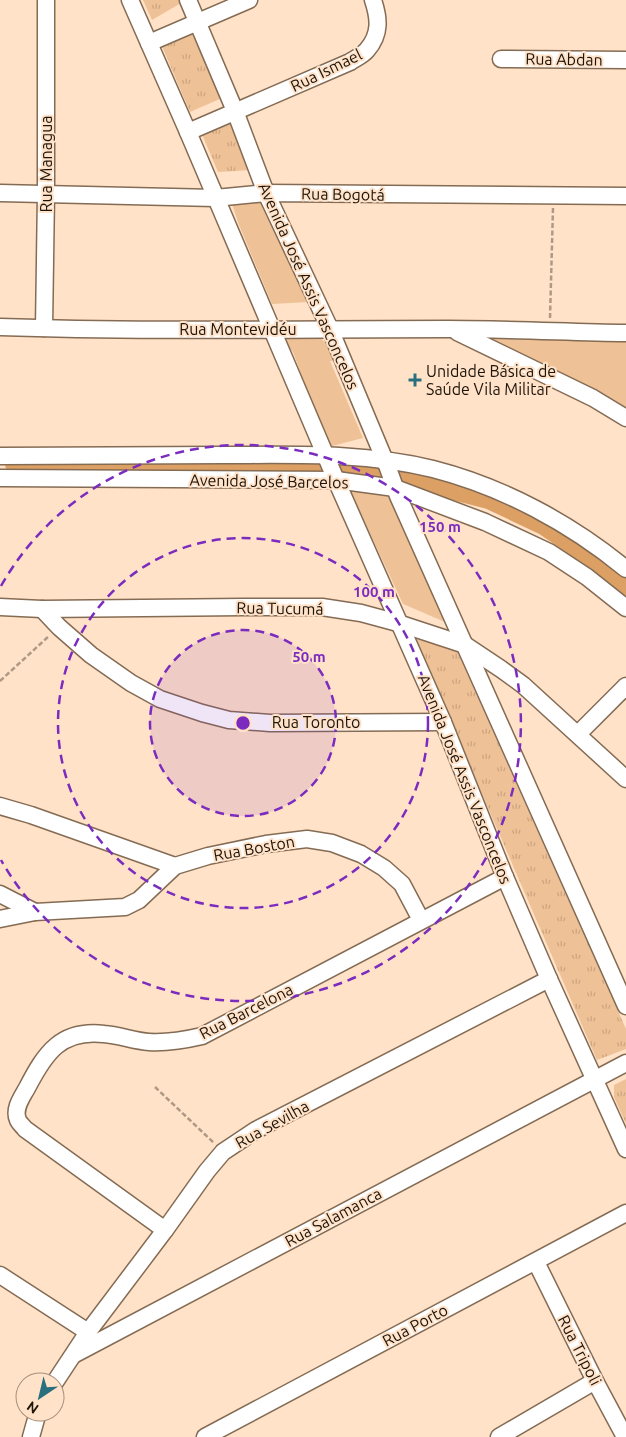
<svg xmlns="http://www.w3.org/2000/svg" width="626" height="1437" viewBox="0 0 626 1437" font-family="Ubuntu,sans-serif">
	<defs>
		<pattern id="grass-tufts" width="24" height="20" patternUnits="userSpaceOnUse" patternTransform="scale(1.25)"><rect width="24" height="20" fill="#efc196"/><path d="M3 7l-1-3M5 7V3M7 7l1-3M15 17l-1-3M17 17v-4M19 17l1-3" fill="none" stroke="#cca580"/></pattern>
	</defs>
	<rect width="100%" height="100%" fill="#ffe2c8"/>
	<g fill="url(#grass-tufts)">
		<path d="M143 0H179L181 3 152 20Z"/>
		<path d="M189 28 222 98 190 112 161 44Z"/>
		<path d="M229 118 252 170 218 172 201 132Z"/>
		<path d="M415 639 456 649 626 1029V1049L597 1060Z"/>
		<path d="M626 1079V1124L614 1097V1085Z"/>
	</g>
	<g fill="#efc196">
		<path d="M265 201 309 302 272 304 239 225 232 204Z"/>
		<path d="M280 336 320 337 340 360 330 361 363 438 328 447 293 352Z"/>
		<path d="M488 337 626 339V411L600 394Z"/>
		<path d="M350 491 394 496 445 622 403 604Z"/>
	</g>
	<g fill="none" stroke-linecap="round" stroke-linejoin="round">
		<path stroke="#dca065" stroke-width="22" d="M16 464 345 465 380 470 489 498 544 524 597 560 626 585"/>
		<defs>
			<g id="minor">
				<path d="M130 0 188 132 336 480 443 722 505 877 549 979 626 1149"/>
				<path d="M188 0 235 111 266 193 330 329 388 468 398 496 626 1006"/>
				<path d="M149 43 249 0"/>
				<path d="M501 59 626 60"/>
				<path d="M188 132 350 62C356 58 363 55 367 50 381 34 379 18 373 0"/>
				<path d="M0 193 215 198 266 193 626 196"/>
				<path d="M0 327C149 332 299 329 448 329 507 329 567 332 626 333"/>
				<path d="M44 328 46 193V0"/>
				<path d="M457 332 593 398 626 418"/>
				<path d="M0 456C74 456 148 455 223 455 293 455 364 452 433 469 503 487 570 523 626 569"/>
				<path d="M0 478 336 480 395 488 485 522 549 552 587 577 626 608"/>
				<path d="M0 607 42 609 244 607H322L361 613 398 623 465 645 501 669 523 685 626 779"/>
				<path d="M42 609 59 627 91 655 131 683 160 699 202 713 229 720 270 723 443 722"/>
				<path d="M578 734 626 686"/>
				<path d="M0 806 31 815 175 866"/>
				<path d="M0 894 35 912"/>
				<path d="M0 919 35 912 125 907 139 900 175 866 208 856 266 844 307 839 332 843 361 854 384 868 402 884 421 920"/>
				<path d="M165 1230 25 1129C23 1126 19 1123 18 1120 13 1109 22 1097 27 1088 45 1053 61 1029 104 1034 119 1035 134 1041 149 1042 167 1043 185 1040 202 1036L505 877"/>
				<path d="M536 1262 595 1381 625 1437"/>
				<path d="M0 1275 88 1332"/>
				<path d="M75 1354 626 1063"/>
				<path d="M55 1382 88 1332 165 1230 207 1171 223 1152 256 1130 549 979"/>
				<path d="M31 1437 38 1412"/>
				<path d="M205 1437 626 1213"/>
				<path d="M499 1437 595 1381"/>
			</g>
		</defs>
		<use href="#minor" stroke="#846b53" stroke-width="19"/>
		<g stroke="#af9985" stroke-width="2.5" stroke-dasharray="5 2.5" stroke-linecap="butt">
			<path d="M550 318 553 208"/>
			<path d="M0 681 49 636"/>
			<path d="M155 1087 214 1143"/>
		</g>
		<use href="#minor" stroke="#fff" stroke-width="16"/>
	</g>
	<circle cx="243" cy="723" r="93" fill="#7b2cbf" fill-opacity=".12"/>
	<g fill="none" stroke="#7b2cbf" stroke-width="2.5" stroke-dasharray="9 6">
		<circle cx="243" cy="723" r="93"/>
		<circle cx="243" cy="723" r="185"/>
		<path d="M1 586A278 278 0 1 1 1 860"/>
	</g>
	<path fill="#2a6f7e" stroke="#ffe2c8" stroke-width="2" d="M412.5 372.5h5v5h5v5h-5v5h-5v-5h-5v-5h5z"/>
	<g text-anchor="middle" stroke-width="4" stroke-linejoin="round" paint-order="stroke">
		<g font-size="16" fill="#1d140a" stroke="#ffe2c8">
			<text transform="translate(564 59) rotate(1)" y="6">Rua Abdan</text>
			<text transform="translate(326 70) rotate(-26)" y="6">Rua Ismael</text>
			<text transform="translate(46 164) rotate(-90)" y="6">Rua Managua</text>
			<text transform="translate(343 194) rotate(1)" y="6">Rua Bogotá</text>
			<text transform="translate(309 286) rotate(66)" y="6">Avenida José Assis Vasconcelos</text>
			<text x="238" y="335">Rua Montevidéu</text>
			<text transform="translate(269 481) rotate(1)" y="6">Avenida José Barcelos</text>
			<text transform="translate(280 608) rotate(1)" y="6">Rua Tucumá</text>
			<text x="316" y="728">Rua Toronto</text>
			<text transform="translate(465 779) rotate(68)" y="6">Avenida José Assis Vasconcelos</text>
			<text transform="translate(254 848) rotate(-10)" y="6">Rua Boston</text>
			<text transform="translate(246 1011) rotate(-27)" y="6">Rua Barcelona</text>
			<text transform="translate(272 1124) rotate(-29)" y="6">Rua Sevilha</text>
			<text transform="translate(333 1217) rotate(-28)" y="6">Rua Salamanca</text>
			<text transform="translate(415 1325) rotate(-28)" y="6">Rua Porto</text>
			<text transform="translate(580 1350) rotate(63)" y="6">Rua Tripoli</text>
		</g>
		<g font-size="16" fill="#1d140a" stroke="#ffe2c8" text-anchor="start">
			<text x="426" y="377">Unidade Básica de<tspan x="426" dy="18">Saúde Vila Militar</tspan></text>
		</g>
	</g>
	<circle cx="243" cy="723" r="8" fill="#7b2cbf" stroke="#ffe2c8" stroke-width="2.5"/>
	<g font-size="15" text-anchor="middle" font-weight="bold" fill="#7b2cbf" stroke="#ffe2c8" stroke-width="4" stroke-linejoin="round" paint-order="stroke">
		<text x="440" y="532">150 m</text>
		<text x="374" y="597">100 m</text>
		<text x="309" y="662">50 m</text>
	</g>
	<g transform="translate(40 1397) rotate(215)"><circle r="24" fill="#ffe2c8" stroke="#a5907c"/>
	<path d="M0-4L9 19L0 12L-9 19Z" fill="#2a6f7e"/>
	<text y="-8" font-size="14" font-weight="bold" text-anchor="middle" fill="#1d140a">N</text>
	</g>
</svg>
